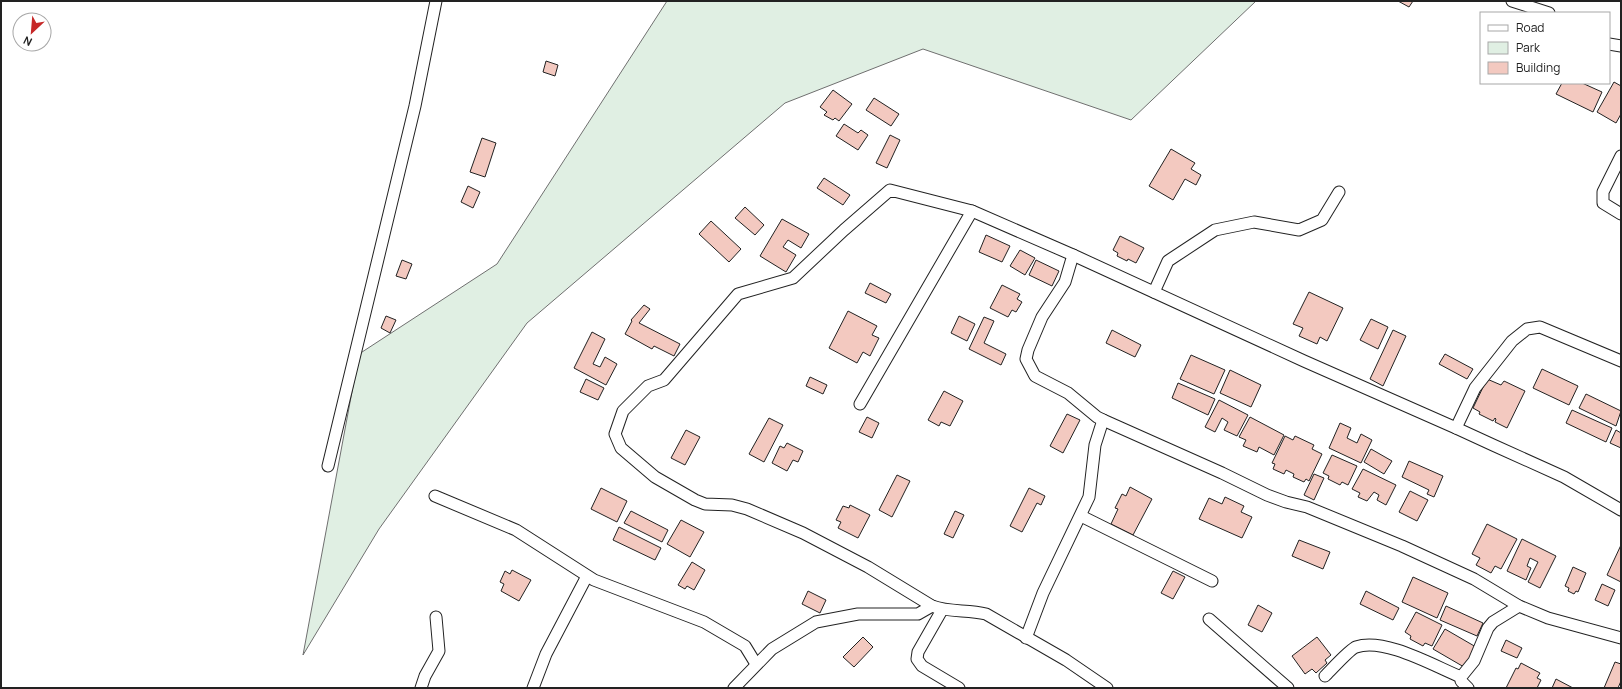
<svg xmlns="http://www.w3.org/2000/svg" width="1622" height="689" viewBox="0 0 1622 689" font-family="Manrope,sans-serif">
	<rect width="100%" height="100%" fill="#fff"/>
	<path fill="#e0efe3" stroke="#6f6f6f" d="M667 1H1256L1131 120 923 49 785 103 527 323 379 529 303 655 359 354 497 264Z"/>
	<g fill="#f3c9c0" stroke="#222">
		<path d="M1398 1H1413L1409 7Z"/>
		<path d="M546 61 558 65 555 76 543 72Z"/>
		<path d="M1614 82 1621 86V114L1616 123 1597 112Z"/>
		<path d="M1562 83H1582L1602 92 1593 112 1556 94Z"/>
		<path d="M833 90 852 104 839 121 835 118 833 120 824 115 827 112 820 107Z"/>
		<path d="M874 98 899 114 891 126 866 110Z"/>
		<path d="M844 124 858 133 861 130 868 135 858 150 836 136Z"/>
		<path d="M890 135 900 140 887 168 876 163Z"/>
		<path d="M482 138 496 143 485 177 470 172Z"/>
		<path d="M1171 149 1195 163 1191 169 1201 175 1196 185 1185 179 1173 200 1149 186Z"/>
		<path d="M824 178 850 195 843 205 817 188Z"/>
		<path d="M468 186 480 192 473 208 461 202Z"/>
		<path d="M745 207 764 225 755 235 735 218Z"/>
		<path d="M782 219 809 234 801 248 788 240 783 247 796 255 786 272 760 256Z"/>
		<path d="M711 221 741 249 729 262 699 234Z"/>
		<path d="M986 235 1010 246 1002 262 979 252Z"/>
		<path d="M1120 236 1144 248 1136 263 1128 259 1127 261 1117 256 1118 253 1113 250Z"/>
		<path d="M1020 250 1035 258 1025 275 1010 266Z"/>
		<path d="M402 260 412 264 406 279 396 276Z"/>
		<path d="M1036 260 1059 271 1052 286 1029 275Z"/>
		<path d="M870 283 891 294 886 303 865 293Z"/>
		<path d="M1002 285 1020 294 1017 299 1022 302 1016 312 1012 310 1008 317 990 308Z"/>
		<path d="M1309 292 1343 308 1327 341 1320 337 1317 344 1299 336 1303 328 1293 324Z"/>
		<path d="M644 305 650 309 639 323 680 344 674 356 654 346 652 349 625 334 632 321 631 320Z"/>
		<path d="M848 311 877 326 872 335 879 338 870 356 863 352 857 363 829 348Z"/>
		<path d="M386 316 396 320 390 333 381 328Z"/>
		<path d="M959 316 975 324 967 341 951 333Z"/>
		<path d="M984 317 994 321 984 343 1006 354 1001 365 969 349Z"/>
		<path d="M1371 319 1388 327 1378 349 1360 340Z"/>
		<path d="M1112 330 1141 345 1135 357 1106 343Z"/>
		<path d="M1393 330 1406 336 1383 386 1370 379Z"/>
		<path d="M592 332 605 339 593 364 600 367 605 357 617 364 606 385 574 368Z"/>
		<path d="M1445 354 1473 369 1467 379 1439 364Z"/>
		<path d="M1191 355 1225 370 1214 394 1180 379Z"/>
		<path d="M1542 369 1578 386 1569 405 1533 388Z"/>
		<path d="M1230 370 1261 385 1251 407 1220 393Z"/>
		<path d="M810 377 827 385 823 394 806 386Z"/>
		<path d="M586 379 604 388 598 400 580 392Z"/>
		<path d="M1487 379 1501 385 1504 381 1525 391 1507 428 1495 422 1496 419 1495 418 1493 421 1479 414 1480 412 1473 408Z"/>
		<path d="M1178 383 1215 399 1208 415 1172 398Z"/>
		<path d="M944 391 963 401 950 426 941 422 939 426 928 420Z"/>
		<path d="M1586 394 1621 411 1616 426 1579 408Z"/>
		<path d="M1219 400 1248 415 1237 436 1224 430 1228 422 1222 418 1215 432 1205 427Z"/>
		<path d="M1572 410 1612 428 1606 442 1566 423Z"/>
		<path d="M1067 414 1080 420 1063 453 1050 446Z"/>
		<path d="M867 417 879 423 872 438 859 432Z"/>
		<path d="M1250 417 1284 435 1274 455 1259 447 1257 452 1243 446 1246 440 1239 437Z"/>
		<path d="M769 418 783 425 764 462 749 454Z"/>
		<path d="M1340 423 1351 428 1347 438 1357 443 1361 434 1372 440 1361 463 1329 448Z"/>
		<path d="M686 430 700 437 685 465 671 458Z"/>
		<path d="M1616 430 1621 433V448L1610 443Z"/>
		<path d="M1285 436 1293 440 1295 436 1314 445 1312 449 1322 454 1309 481 1306 479 1304 482 1293 477 1294 474 1286 470 1284 474 1273 469 1275 464 1272 463Z"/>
		<path d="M787 443 803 451 798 462 793 460 787 471 772 463 780 446 784 448Z"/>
		<path d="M1371 449 1392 461 1384 474 1364 462Z"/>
		<path d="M1332 455 1357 466 1348 485 1342 482 1340 485 1328 479 1329 476 1323 473Z"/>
		<path d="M1409 461 1443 476 1434 497 1427 494 1429 490 1402 477Z"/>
		<path d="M1363 469 1396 485 1386 505 1377 500 1379 495 1374 492 1367 501 1358 497 1360 493 1352 489Z"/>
		<path d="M1314 474 1324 478 1314 500 1304 495Z"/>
		<path d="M897 475 910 481 892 517 879 510Z"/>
		<path d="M1130 487 1152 499 1133 535 1111 524 1118 509 1115 508 1122 494 1126 496Z"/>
		<path d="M601 488 627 501 617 522 591 509Z"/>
		<path d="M1029 488 1045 496 1041 505 1037 503 1022 532 1010 526Z"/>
		<path d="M1410 491 1428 500 1417 521 1399 512Z"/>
		<path d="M1225 497 1244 506 1241 512 1252 517 1242 538 1199 519 1209 498 1222 504Z"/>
		<path d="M850 505 870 515 858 538 838 528 841 522 836 520 843 506 849 508Z"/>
		<path d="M631 511 668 530 662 542 624 523Z"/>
		<path d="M955 511 964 515 953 538 944 534Z"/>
		<path d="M681 520 704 532 690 557 667 544Z"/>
		<path d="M1487 524 1517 539 1501 569 1495 566 1491 573 1476 565 1480 558 1472 554Z"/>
		<path d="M619 527 661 548 655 560 613 540Z"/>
		<path d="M1522 539 1556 556 1540 588 1528 582 1538 562 1530 558 1527 566 1531 568 1526 580 1507 571Z"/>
		<path d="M1299 540 1330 552 1323 569 1292 556Z"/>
		<path d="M1621 545V582L1607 575Z"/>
		<path d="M692 562 705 570 694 590 687 586 685 589 678 585Z"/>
		<path d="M1573 567 1586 573 1578 592 1576 591 1574 594 1568 591 1569 588 1565 586Z"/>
		<path d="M512 570 531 580 519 601 501 591 504 584 500 582 505 571 510 574Z"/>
		<path d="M1173 571 1185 577 1173 599 1161 593Z"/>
		<path d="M1413 577 1448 593 1437 618 1402 602Z"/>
		<path d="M1602 584 1615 590 1608 606 1595 600Z"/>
		<path d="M808 591 826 600 820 613 802 604Z"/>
		<path d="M1366 591 1399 608 1393 620 1360 604Z"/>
		<path d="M1258 605 1272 613 1262 632 1248 625Z"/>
		<path d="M1446 606 1483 623 1477 636 1440 620Z"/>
		<path d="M1416 612 1442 625 1432 646 1425 643 1423 646 1410 639 1411 636 1405 632Z"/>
		<path d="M1445 629 1476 647 1464 667 1433 649Z"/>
		<path d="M863 637 873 647 854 667 843 657Z"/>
		<path d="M1317 637 1331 655 1325 660 1327 663 1316 673 1312 669 1305 674 1292 656Z"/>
		<path d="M1506 640 1522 648 1517 658 1501 651Z"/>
		<path d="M1615 662 1621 664V681L1618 688H1604Z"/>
		<path d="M1521 663 1540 673 1537 678 1541 680 1537 688H1506L1516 668 1518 669Z"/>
		<path d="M1556 679 1573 688H1552Z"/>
	</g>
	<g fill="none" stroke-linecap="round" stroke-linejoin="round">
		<defs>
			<g id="street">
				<path d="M1512 1 1549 13"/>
				<path d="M1609 44 1621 46"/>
				<path d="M1621 156 1603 192V203L1621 214"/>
				<path d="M1073 255 1304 361 1456 428 1493 445 1564 477 1621 510"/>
				<path d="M1154 292 1168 261 1215 230 1254 222 1299 230 1322 220 1339 192"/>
				<path d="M860 404 972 211"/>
				<path d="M1456 428 1475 388 1512 341 1527 329 1540 327 1621 361"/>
				<path d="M328 466 415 106 436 1"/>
				<path d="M435 496 516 530 594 580 704 622 745 646 756 664"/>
				<path d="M1081 516 1212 581"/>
				<path d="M942 610 918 652 917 659 922 666 959 688"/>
				<path d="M1209 619 1288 688"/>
				<path d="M1026 638 1043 593 1089 497 1095 445 1103 420"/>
				<path d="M1325 676C1331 670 1350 649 1356 647 1384 637 1434 666 1461 677"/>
				<path d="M421 688 425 676 439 651 436 617"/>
				<path d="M533 688 546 654 587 576"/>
				<path d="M734 688 772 649 816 622 858 614H918L932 606"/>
				<path d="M1107 688 1066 660 986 614C968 609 950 613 932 606L868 567 803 533 747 509 732 505 705 504 695 500 655 477 621 448 615 434 623 411 648 386 664 380 738 294 793 278 844 230 890 190 972 211 1073 255 1065 282 1042 317 1028 350 1026 359 1035 376 1068 393 1097 417 1103 420 1222 473 1267 495 1286 502 1307 507 1402 546 1474 579 1519 606 1548 618 1621 638"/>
				<path d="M1468 688 1461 681V677L1474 661 1488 628 1493 622 1519 606"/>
			</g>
		</defs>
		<use href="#street" stroke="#222" stroke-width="13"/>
		<use href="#street" stroke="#fff" stroke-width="11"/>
	</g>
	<rect width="1622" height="689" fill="none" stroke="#222222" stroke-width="4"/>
	<rect x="1480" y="12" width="130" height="72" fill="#ffffff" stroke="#a7a7a7"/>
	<rect x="1488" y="25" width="20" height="6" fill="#ffffff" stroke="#a7a7a7"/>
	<text x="1516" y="32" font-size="12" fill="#222222">Road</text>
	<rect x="1488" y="42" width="20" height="12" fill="#e0efe3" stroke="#a7a7a7"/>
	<text x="1516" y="52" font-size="12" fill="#222222">Park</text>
	<rect x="1488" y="62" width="20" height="12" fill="#f3c9c0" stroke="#a7a7a7"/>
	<text x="1516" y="72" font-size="12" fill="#222222">Building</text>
	<g transform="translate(32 32) rotate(206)"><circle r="19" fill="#ffffff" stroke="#a7a7a7"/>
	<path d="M0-3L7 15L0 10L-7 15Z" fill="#c62828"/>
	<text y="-6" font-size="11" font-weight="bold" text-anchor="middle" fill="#222222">N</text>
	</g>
</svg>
